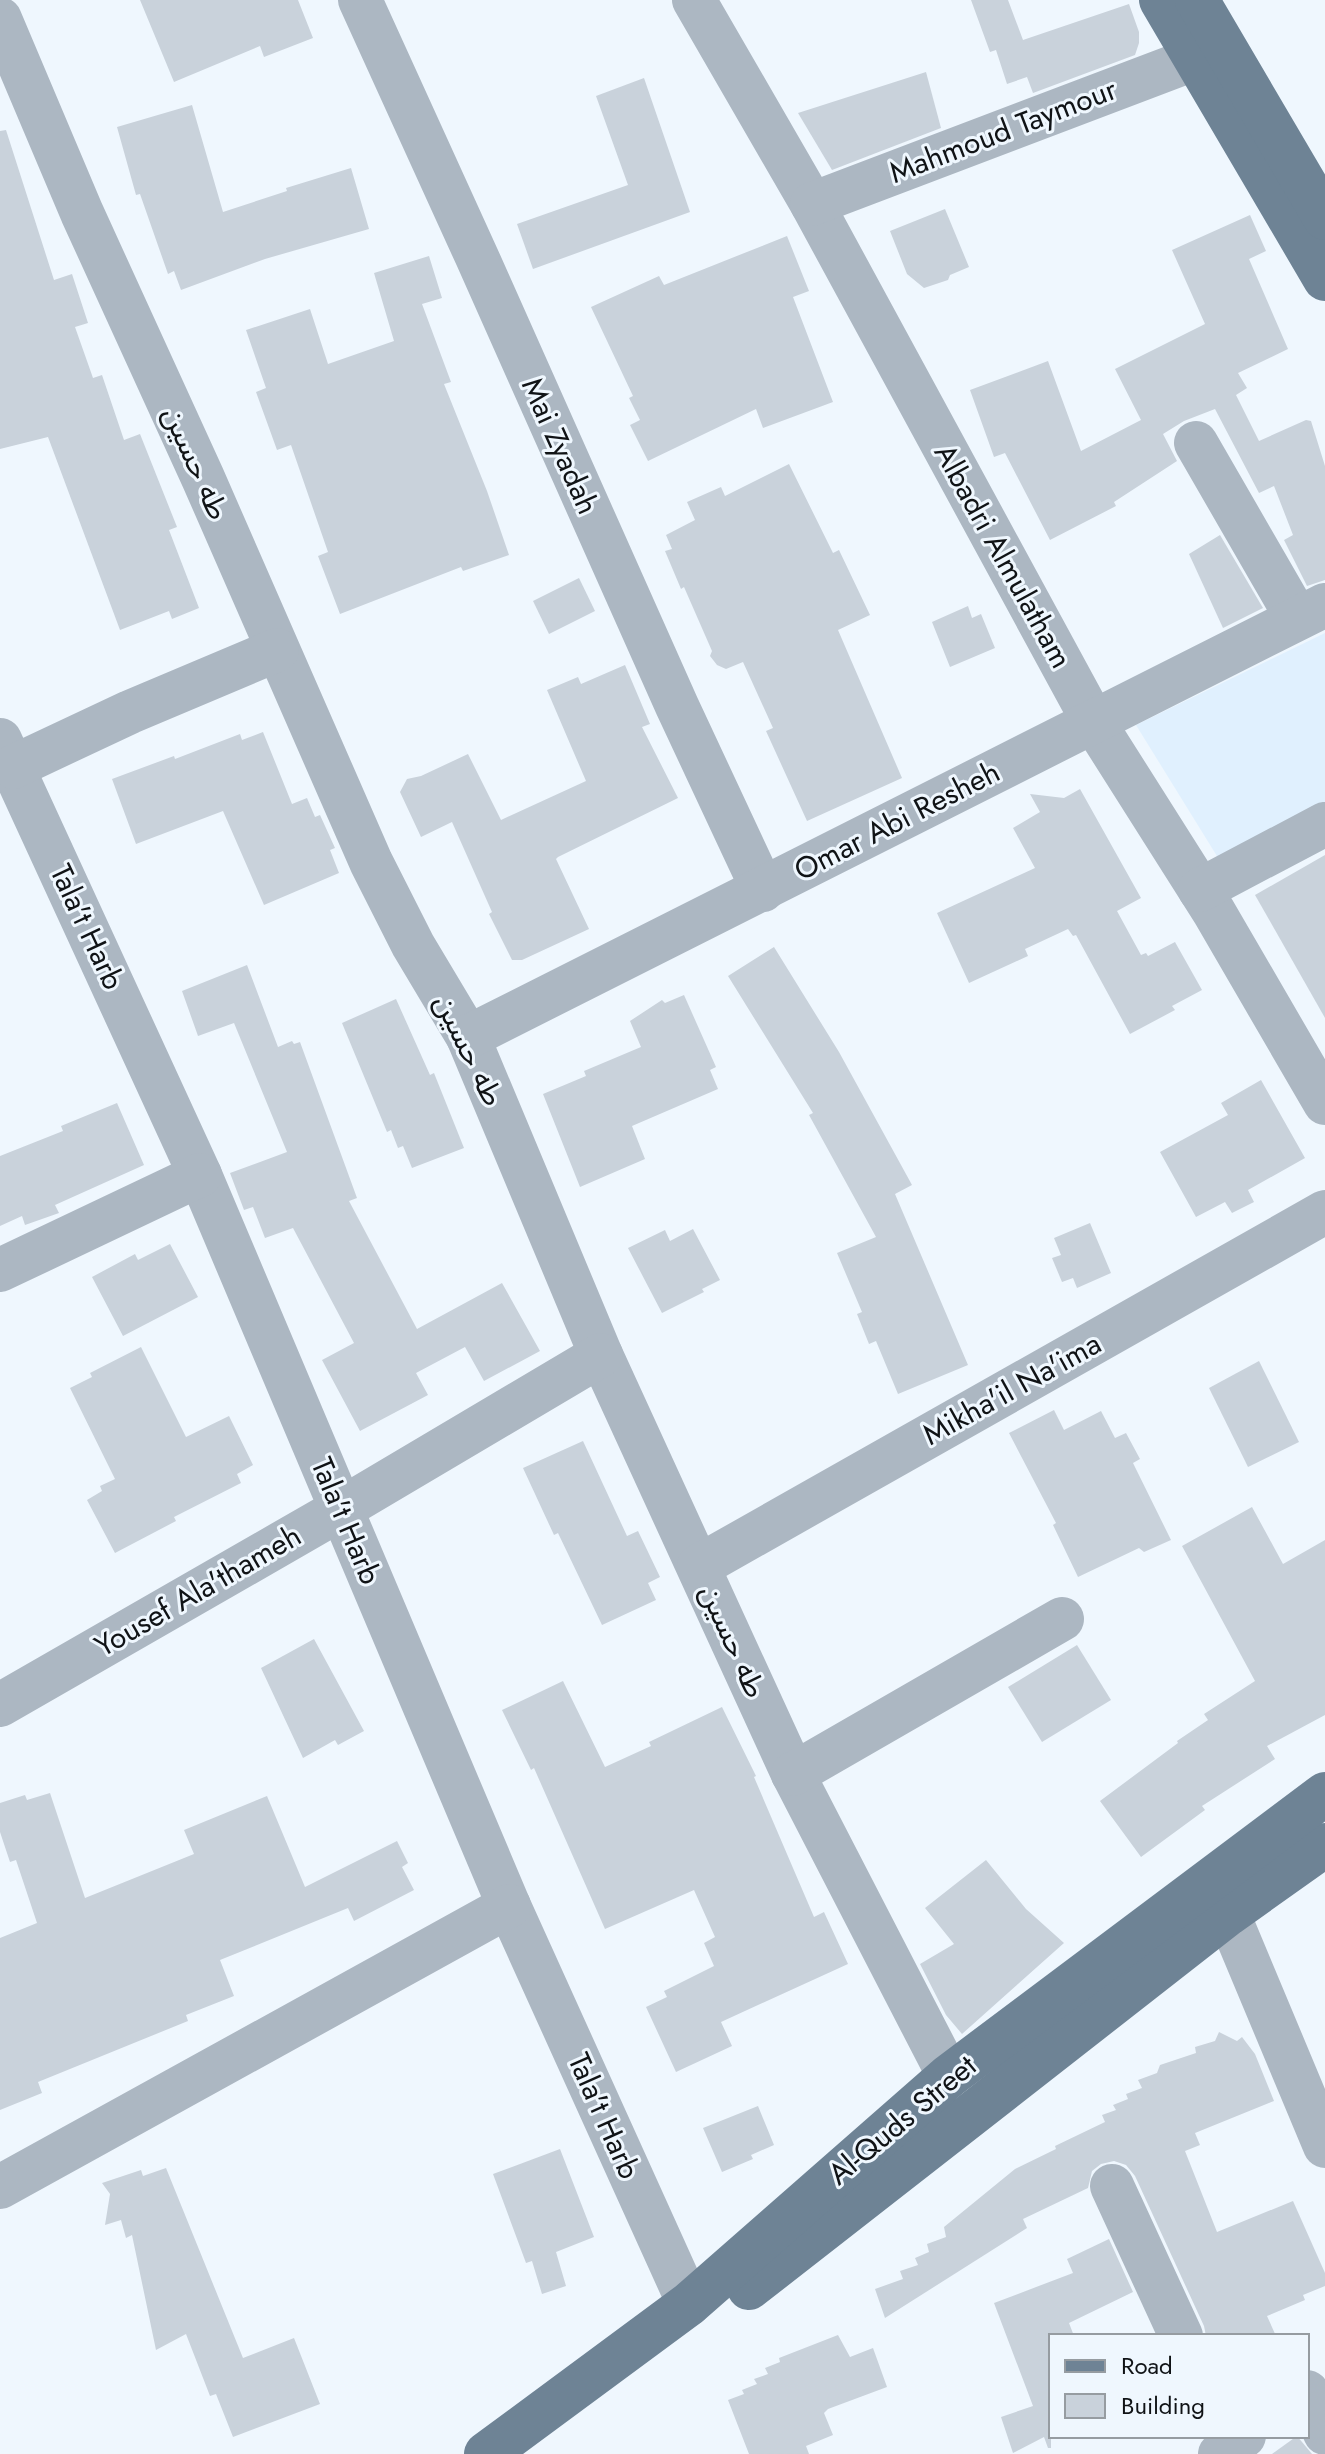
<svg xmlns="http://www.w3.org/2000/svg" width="1325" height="2454" viewBox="0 0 1325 2454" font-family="Jost,'Noto Sans Arabic',sans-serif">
	<rect width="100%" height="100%" fill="#eff7fe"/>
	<path fill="#e0f0fe" d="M1325 633V812L1225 869 1136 725Z"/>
	<g fill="#c9d2db">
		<path d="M140 0H298L313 38 264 57 260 46 174 82Z"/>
		<path d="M971 0H1008L1023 40 1129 4 1139 32V43L1135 55 1033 93 1027 77 1007 84 996 50 990 52Z"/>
		<path d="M926 72 941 128 832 170 798 113Z"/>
		<path d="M644 78 690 212 533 269 517 224 628 185 596 96Z"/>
		<path d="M192 105 223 212 287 191 286 188 351 168 369 229 265 259 181 290 174 271 168 274 140 194 136 195 117 127Z"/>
		<path d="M6 130 54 280 72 274 88 323 75 327 93 378 102 375 124 440 140 434 177 527 169 530 199 608 172 619 169 611 120 630 48 437 0 449V131Z"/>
		<path d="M945 209 969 267 950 275 948 280 924 288 907 274 890 231Z"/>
		<path d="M1250 215 1266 251 1249 259 1288 349 1238 373 1247 388 1236 395 1259 441 1306 420 1311 421 1325 466V580L1307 586 1284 540 1293 535 1274 486 1259 493 1215 409 1184 421 1163 434 1177 461 1114 502 1116 506 1050 540 1005 453 994 457 970 390 1048 361 1081 451 1141 420 1115 369 1205 324 1172 250Z"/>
		<path d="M787 236 809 291 793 297 833 402 763 428 756 409 648 461 630 425 640 420 629 398 633 396 591 307 659 276 664 285Z"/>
		<path d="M429 256 442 298 422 304 451 382 444 384 487 491 509 555 463 571 461 567 340 614 318 556 328 552 291 445 277 450 256 392 266 388 246 330 310 309 328 364 394 341 374 273Z"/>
		<path d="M789 464 833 553 839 550 870 615 838 630 902 778 807 821 766 731 773 728 743 662 726 669 717 665 710 656 712 651 684 587 681 589 665 551 672 549 666 535 695 520 687 502 721 487 725 496Z"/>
		<path d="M1220 535 1263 608 1223 628 1189 554Z"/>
		<path d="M579 578 595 611 549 634 533 601Z"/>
		<path d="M968 606 972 618 981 614 995 648 950 667 932 622Z"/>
		<path d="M625 665 650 724 642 727 678 798 558 857 556 859 589 929 522 960H512L489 914 492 912 452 822 421 837 400 792 407 779 421 776 468 754 501 820 586 781 547 690 578 677 581 684Z"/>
		<path d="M263 732 292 804 307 798 315 817 320 815 335 848 330 850 339 873 264 905 223 811 136 844 112 779 174 756 175 759 240 734 242 740Z"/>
		<path d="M1080 789 1141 898 1117 911 1141 955 1146 953 1148 956 1175 942 1202 990 1172 1006 1175 1010 1130 1034 1076 935 1073 936 1068 929 1025 949 1028 956 969 983 937 913 1035 868 1013 828 1040 812 1030 794 1064 798Z"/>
		<path d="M1325 855V1018L1255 895Z"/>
		<path d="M774 947 839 1052 912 1185 895 1194 968 1365 898 1394 876 1341 869 1344 857 1314 862 1312 837 1253 876 1237 809 1115 813 1113 728 976Z"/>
		<path d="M247 965 278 1047 292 1041 294 1044 300 1042 357 1198 349 1201 417 1329 502 1283 540 1351 484 1381 465 1347 416 1373 428 1395 360 1431 322 1360 354 1343 293 1228 265 1238 253 1207 244 1210 230 1173 287 1152 234 1023 198 1036 182 991Z"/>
		<path d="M684 995 716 1067 710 1070 718 1089 632 1126 645 1159 580 1187 543 1094 586 1076 584 1071 641 1047 630 1021 662 1000 665 1003Z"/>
		<path d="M396 999 430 1075 434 1073 464 1148 412 1168 403 1146 398 1148 391 1130 387 1132 342 1023Z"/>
		<path d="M1261 1080 1305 1158 1248 1190 1254 1202 1232 1213 1225 1202 1196 1217 1160 1152 1228 1115 1221 1103Z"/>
		<path d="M117 1103 144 1165 55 1205 59 1213 25 1225 22 1216 0 1226V1156L63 1131 61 1126Z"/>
		<path d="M1090 1223 1111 1273 1077 1288 1073 1278 1062 1282 1052 1258 1061 1255 1054 1238Z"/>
		<path d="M693 1229 720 1280 702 1289 704 1292 662 1313 628 1248 665 1230 670 1241Z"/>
		<path d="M170 1244 198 1297 123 1336 92 1277 135 1254 138 1260Z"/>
		<path d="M141 1347 186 1437 229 1416 253 1465 237 1474 241 1483 174 1517 176 1521 115 1553 87 1500 102 1491 100 1486 115 1479 70 1388 92 1377 90 1373Z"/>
		<path d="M1259 1361 1299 1442 1248 1467 1209 1388Z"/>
		<path d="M1054 1410 1064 1430 1101 1411 1115 1438 1126 1433 1140 1459 1133 1463 1171 1540 1144 1552 1139 1548 1078 1577 1053 1525 1056 1523 1009 1433Z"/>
		<path d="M583 1441 627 1536 638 1531 660 1577 648 1583 656 1600 602 1625 558 1533 554 1535 523 1468Z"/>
		<path d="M1252 1507 1283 1564 1325 1540V1715L1267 1746 1275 1759 1202 1806 1205 1810 1141 1857 1100 1801 1178 1743 1177 1741 1208 1720 1204 1714 1255 1681 1182 1546Z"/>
		<path d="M314 1639 364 1731 338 1745 335 1740 303 1758 261 1668Z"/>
		<path d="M1077 1645 1111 1700 1042 1742 1008 1687Z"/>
		<path d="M563 1681 605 1767 651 1746 649 1742 722 1707 756 1776 754 1777 814 1917 824 1912 848 1964 721 2022 732 2046 676 2072 646 2007 667 1997 664 1991 714 1966 704 1943 715 1937 694 1890 605 1929 534 1768 531 1770 502 1710Z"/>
		<path d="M50 1793 85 1898 194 1854 184 1830 267 1796 305 1887 397 1841 408 1863 402 1867 414 1890 354 1921 348 1908 220 1960 234 1996 186 2015 188 2021 38 2082 42 2093 0 2110V1938L37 1923 16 1860 10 1862 0 1832V1803L25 1795 27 1800Z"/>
		<path d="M986 1860 1026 1909 1064 1943 962 2034 946 2015 920 1964 954 1944 925 1908Z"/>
		<path d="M1219 2032 1237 2041 1242 2037 1255 2054 1274 2101 1195 2133 1200 2145 1185 2151 1217 2232 1293 2201 1325 2273V2286L1303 2295 1305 2300 1267 2316 1276 2336H1206L1204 2326 1135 2176 1126 2165 1114 2161 1101 2164 1092 2171 1088 2188 1023 2219 1027 2228 885 2318 875 2289 903 2279 900 2271 918 2265 915 2258 929 2252 927 2244 946 2237 944 2227 1015 2169 1056 2149 1055 2146 1105 2122 1102 2115 1116 2110 1113 2105 1128 2099 1126 2094 1142 2088 1138 2080 1157 2073 1160 2065 1196 2053 1195 2047 1215 2041Z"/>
		<path d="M758 2106 774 2145 751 2155 753 2159 722 2172 703 2128Z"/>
		<path d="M560 2149 594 2237 556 2252 566 2286 542 2294 532 2261 526 2263 493 2174Z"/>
		<path d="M166 2168 243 2358 294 2338 320 2404 233 2437 216 2394 210 2396 186 2334 156 2350 132 2235 126 2238 121 2220 105 2225 110 2194 102 2183 141 2170 143 2176Z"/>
		<path d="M1109 2239 1133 2292 1069 2323 1074 2336H1051V2448H1048L1044 2437 1013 2453 1001 2417 1033 2406 994 2303 1073 2273 1067 2259Z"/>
		<path d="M838 2335 850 2357 873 2348 887 2387 828 2409 824 2413 833 2435 806 2446 809 2454H749L728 2400 744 2394 742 2390 757 2384 754 2379 768 2374 765 2368 780 2362 779 2358Z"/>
		<path d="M1297 2436 1312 2454H1272Z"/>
	</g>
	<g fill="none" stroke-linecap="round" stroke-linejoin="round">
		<g stroke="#acb7c2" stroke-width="44">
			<path d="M360 0 477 257 677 706 763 890"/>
			<path d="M694 0 812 204 1093 721 1214 912 1325 1103"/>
			<path d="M0 19 82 213 203 478 371 862 413 945 468 1037 601 1355 793 1774 949 2076"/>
			<path d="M812 204 1194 59"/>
			<path d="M1196 443 1297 618"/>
			<path d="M0 740 200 1175 509 1906 689 2304"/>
			<path d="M13 767 130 712 277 650"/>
			<path d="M1200 890 1325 824"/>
			<path d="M468 1037 1325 605"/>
			<path d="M0 1270 200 1175"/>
			<path d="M699 1566 1325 1212"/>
			<path d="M0 1705 341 1509 601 1355"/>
			<path d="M793 1774 1062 1619"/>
			<path d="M1228 1914 1325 2146"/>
			<path d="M1112 2186 1181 2336"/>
			<path d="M0 2187 509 1906"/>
			<path d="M1307 2392 1325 2433"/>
			<path d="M1220 2454 1244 2436"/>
		</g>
		<g stroke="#6e8395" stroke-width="44">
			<path d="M1161 0 1325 279"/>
			<path d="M1197 0 1325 218"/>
			<path d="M749 2288 1228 1914 1325 1845"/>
			<path d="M486 2454 689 2304 949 2076 1325 1794"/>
		</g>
	</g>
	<g text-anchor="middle" stroke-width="6" stroke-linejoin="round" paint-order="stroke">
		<g font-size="30" fill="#101316" stroke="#eff7fe">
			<text transform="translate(1003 131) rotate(-21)" y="10">Mahmoud Taymour</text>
			<text transform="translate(560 446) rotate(66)" y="10">Mai Zyadah</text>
			<text transform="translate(196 463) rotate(66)" y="10">طه حسين</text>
			<text transform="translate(1003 556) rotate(61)" y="10">Albadri Almulatham</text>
			<text transform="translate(897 821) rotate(-27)" y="10">Omar Abi Resheh</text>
			<text transform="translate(87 927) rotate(65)" y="10">Tala't Harb</text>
			<text transform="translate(469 1050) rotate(64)" y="10">طه حسين</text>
			<text transform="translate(1012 1389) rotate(-29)" y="10">Mikha'il Na'ima</text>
			<text transform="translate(346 1521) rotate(67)" y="10">Tala't Harb</text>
			<text transform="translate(198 1591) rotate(-30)" y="10">Yousef Ala'thameh</text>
			<text transform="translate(733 1641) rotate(66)" y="10">طه حسين</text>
			<text transform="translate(604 2116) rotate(66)" y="10">Tala't Harb</text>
			<text transform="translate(902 2120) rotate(-40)" y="10">Al-Quds Street</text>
		</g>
	</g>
	<rect x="1049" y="2334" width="260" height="104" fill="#eff7fe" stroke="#969ca1" stroke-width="2"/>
	<rect x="1065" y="2360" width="40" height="12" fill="#6e8395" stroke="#969ca1" stroke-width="2"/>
	<text x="1121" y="2374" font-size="24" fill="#101316">Road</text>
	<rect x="1065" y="2394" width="40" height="24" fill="#c9d2db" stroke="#969ca1" stroke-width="2"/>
	<text x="1121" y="2414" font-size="24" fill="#101316">Building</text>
</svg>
